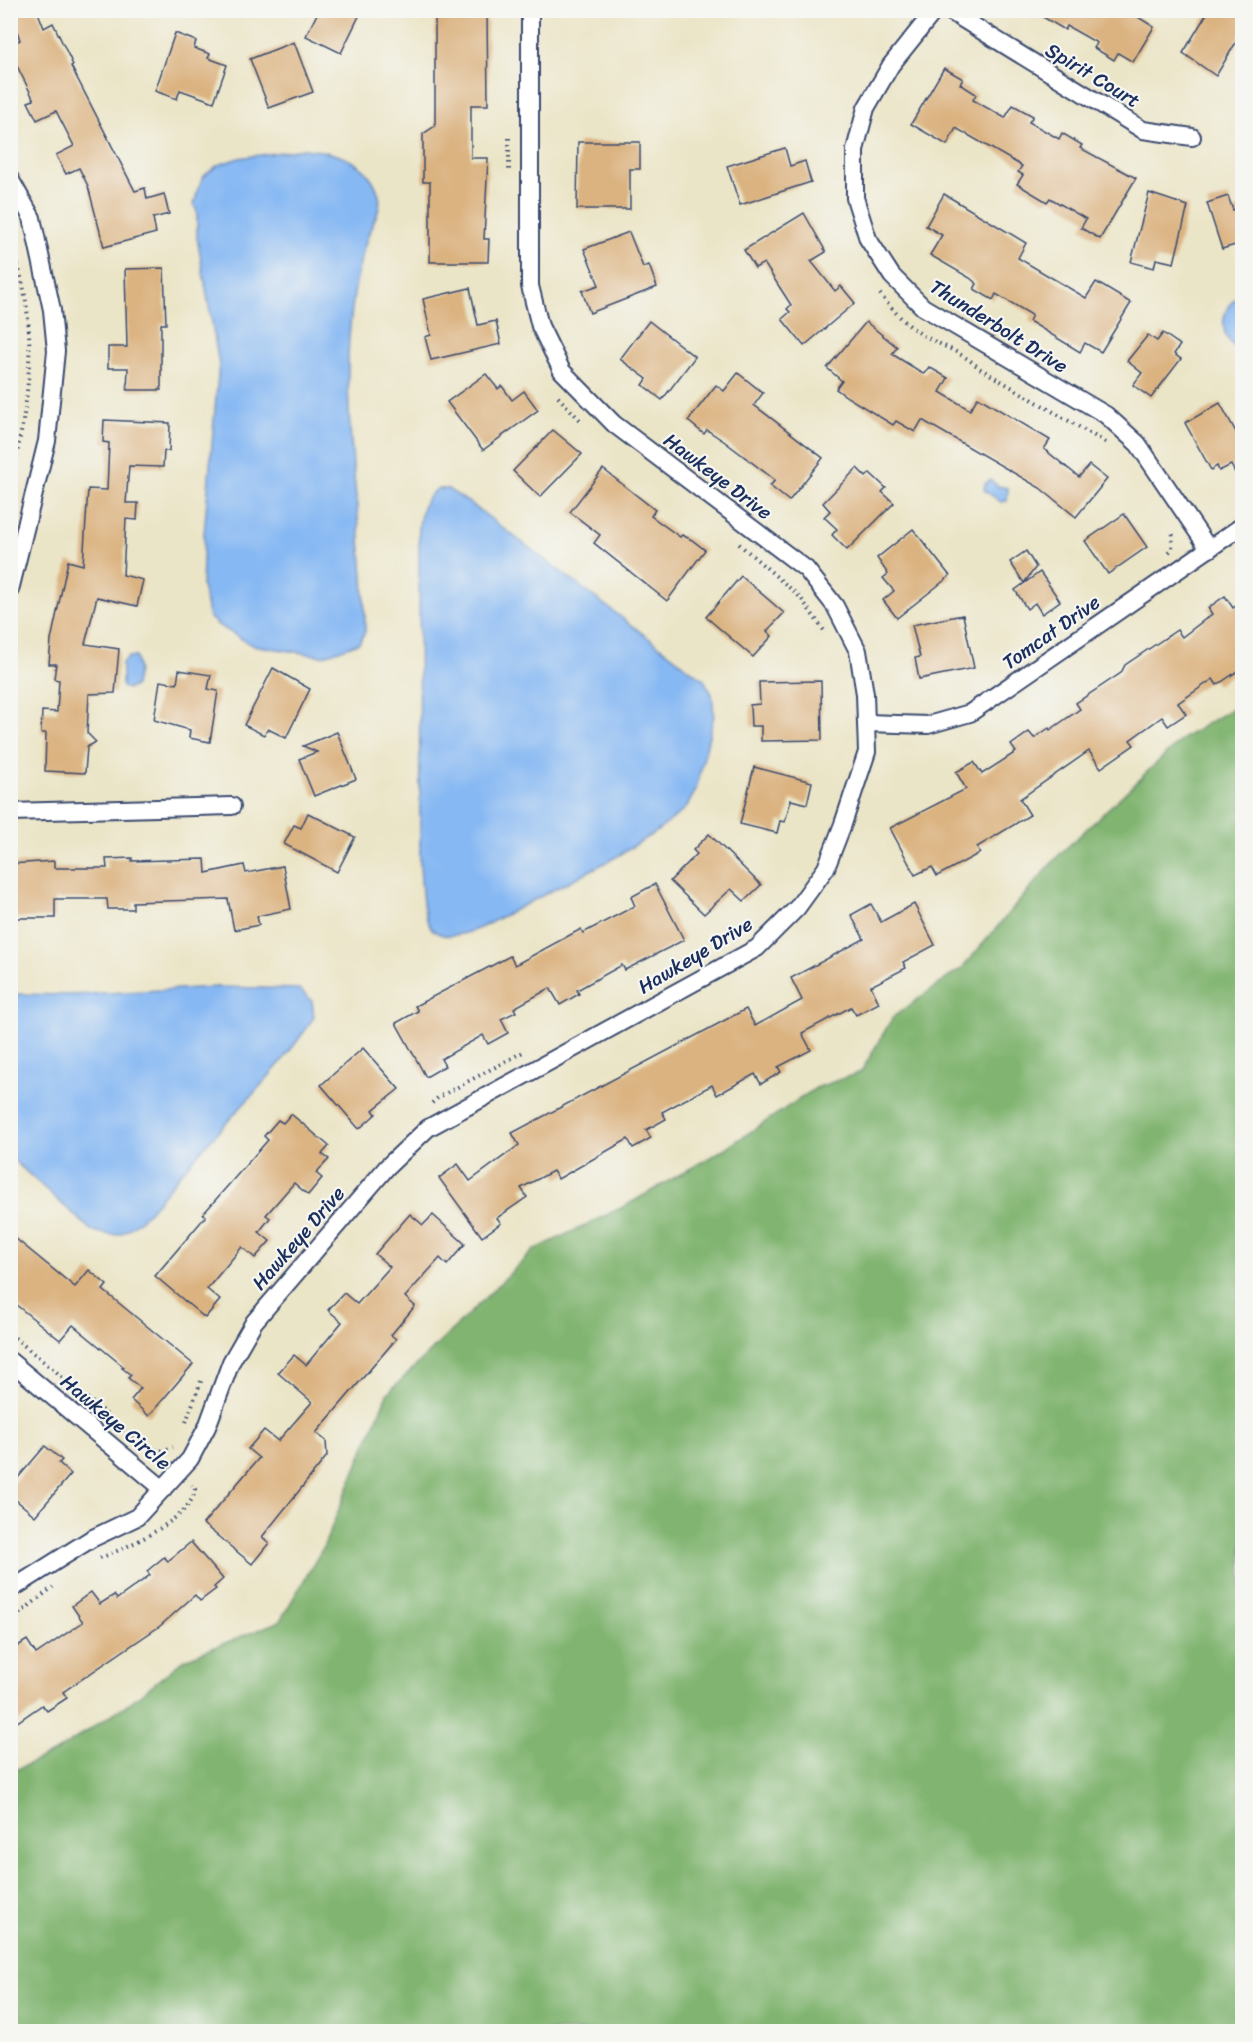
<svg xmlns="http://www.w3.org/2000/svg" width="1253" height="2042" viewBox="0 0 1253 2042" font-family="Sriracha,sans-serif">
	<rect width="100%" height="100%" fill="#f6f6f2"/>
	<filter id="ink" filterUnits="userSpaceOnUse"><feTurbulence type="fractalNoise" baseFrequency=".0167" numOctaves="2"/><feDisplacementMap in="SourceGraphic" scale="12" xChannelSelector="R" yChannelSelector="G"/><feConvolveMatrix kernelMatrix="1 2 1 2 8 2 1 2 1" color-interpolation-filters="sRGB"/></filter>
	<filter id="wash" filterUnits="userSpaceOnUse"><feTurbulence type="fractalNoise" baseFrequency=".008" numOctaves="4" result="noise"/><feDisplacementMap in="SourceGraphic" scale="24" xChannelSelector="R" yChannelSelector="G"/><feGaussianBlur stdDeviation="1.35" result="paint"/><feColorMatrix in="noise" values="0 0 0 0 0 0 0 0 0 0 0 0 0 0 0 0 0 1.4 0 .05"/><feComposite in="paint" operator="in"/></filter>
	<g filter="url(#wash)">
		<rect width="100%" height="100%" fill="#ebe5c7"/>
		<path fill="#80b46f" stroke="#4e7266" stroke-width="1.5" d="M1242 702V2031H11V1772L57 1751 131 1702 185 1659 280 1621 323 1548 387 1394 534 1250 627 1205 726 1148 816 1088 861 1072 893 1017 963 967 1059 855 1182 739Z"/>
		<g fill="#86b8f3" stroke="#5074a8" stroke-width="1.5">
			<path d="M304 149C335 151 371 162 379 196 382 209 374 219 370 230 357 264 352 302 349 337 343 433 365 534 365 632L359 643 322 656 252 645 218 625 209 617 202 586 204 534 219 364 197 237V212L194 205 198 189 204 176 218 165 239 158Z"/>
			<path d="M1242 293V353C1217 336 1218 310 1242 293Z"/>
			<path d="M990 480 998 486 1008 488 1007 501 1001 502 984 490 985 484Z"/>
			<path d="M437 489H448L474 506 704 680 712 694 714 715 696 790 686 808 659 830 618 856 482 927C420 954 424 915 420 866L419 527C421 511 423 499 437 489Z"/>
			<path d="M129 657H136L138 670 135 686 128 689 122 687V663Z"/>
			<path d="M217 987 299 989 312 1001 314 1017C278 1073 229 1118 186 1167 168 1187 145 1222 122 1233 113 1237 101 1233 91 1230L11 1158V994L71 995Z"/>
		</g>
		<g id="blocks">
			<g fill="#dbb381">
				<path d="M10 10H37L44 28 53 23 73 65 71 66 135 191 145 188 147 199 164 194 169 214 153 218 156 233 104 247 88 186 79 168 66 174 56 155 74 146 56 111 37 120 28 102 34 100 16 64 10 67V44L20 40Z"/>
				<path d="M319 10H362L341 53 306 36Z"/>
				<path d="M435 10H487L488 105H471V158H488L484 239H489L488 262H430V182H423V134L435 126Z"/>
				<path d="M1031 10H1127L1154 27 1133 62 1118 53 1114 60 1094 48 1097 43 1067 26 1065 30Z"/>
				<path d="M1209 10H1236L1242 15V32L1216 76 1183 53Z"/>
				<path d="M175 33 196 41 194 48 210 54 208 58 227 65 214 102 180 90 177 99 155 91Z"/>
				<path d="M294 42 313 92 269 108 250 59Z"/>
				<path d="M944 68 963 79 960 84 976 94 973 100 1005 118 1013 105 1033 116 1029 122 1059 139 1062 133 1082 145 1080 148 1136 178 1100 239 1081 228 1086 219 1050 198 1047 202 1017 184 1023 175 1018 172 1022 166 956 128 947 145 911 124Z"/>
				<path d="M578 142H640V169H630V209H577Z"/>
				<path d="M785 148 790 166 805 161 811 182 740 205 727 166Z"/>
				<path d="M1149 193 1188 206 1174 263 1156 259 1154 268 1131 262Z"/>
				<path d="M944 194 1026 243 1018 258 1086 298 1096 282 1131 303 1101 352 1085 343 1080 352 1029 321 1032 315 996 294 993 300 974 289 977 284 970 278 930 255 942 235 926 226Z"/>
				<path d="M1228 196 1233 210 1242 207V243L1222 249 1207 203Z"/>
				<path d="M804 213 826 252 811 261 835 291 841 286 855 303 804 346 782 319 790 312 787 309 791 305 764 263 755 268 744 250Z"/>
				<path d="M629 232 643 267 649 265 657 287 590 313 582 291 599 285 584 249Z"/>
				<path d="M164 268 166 324H161V390H127L128 368H108V347H127L125 269Z"/>
				<path d="M470 288 478 325 496 321 501 344 431 360 425 337 431 335 423 299Z"/>
				<path d="M649 321 695 357 662 400 643 385 647 379 620 359Z"/>
				<path d="M866 322 897 347 892 354 924 374 929 367 948 378 940 392 970 410 978 397 1050 440 1044 449 1079 477 1089 465 1107 479 1076 517 1040 488 922 420 915 432 896 421 893 425 847 397 836 389 842 381 827 368Z"/>
				<path d="M1163 333 1180 345 1174 354 1181 359 1151 398 1133 385 1142 373 1127 361 1148 335 1157 341Z"/>
				<path d="M738 373 763 393 754 405 823 458 789 501 770 486 775 480 725 442 707 430 704 434 688 421 716 385 724 391Z"/>
				<path d="M486 374 498 389 502 386 512 400 524 391 538 410 483 450 447 402Z"/>
				<path d="M1220 403 1242 443V486L1231 465 1219 471 1217 466 1211 470 1185 423Z"/>
				<path d="M104 420 170 423 169 451H164L163 467 129 466 126 503H138L137 520 126 519 123 575 143 580 137 606 97 597 85 644 119 649 115 693 89 694 87 733 96 742 87 747 85 773 45 771 46 733H41L42 711 57 712 59 680 54 679 56 664H49L51 640 68 561 83 565 88 489 107 490 109 443 103 442Z"/>
				<path d="M553 430 582 454 540 497 513 471Z"/>
				<path d="M857 468 866 477 870 473 886 488 882 492 894 503 847 550 832 535 837 529 824 517 830 511 823 503Z"/>
				<path d="M603 469 655 510 651 516 680 537 682 535 692 540 705 550 667 601 594 543 600 535 570 512Z"/>
				<path d="M1124 514 1147 547 1108 574 1085 541Z"/>
				<path d="M913 529 950 576 897 618 883 600 894 591 883 578 888 574 877 558Z"/>
				<path d="M1026 551 1036 567 1024 583 1010 562Z"/>
				<path d="M1040 572 1060 601 1042 614 1035 603 1027 609 1015 590Z"/>
				<path d="M741 576 784 613 767 631 772 636 753 657 706 617Z"/>
				<path d="M1225 596 1233 608 1242 601V668L1217 685 1213 679 1178 703 1186 714 1168 726 1162 717 1130 740 1134 745 1101 768 1089 751 1020 799 1030 815 977 847 980 853 937 876 932 867 915 875 890 828 966 789 956 772 974 762 982 774 1016 752 1011 745 1029 732 1034 738 1049 728 1050 730 1080 709 1076 703 1121 673 1125 665 1177 630 1182 637 1212 614 1208 608Z"/>
				<path d="M963 615 974 668 919 679 915 658 920 657 912 625Z"/>
				<path d="M273 668 310 689 286 738 268 729 264 735 244 725Z"/>
				<path d="M179 670 211 675 208 689 218 691 210 742 189 738 190 730 154 720 160 681 177 684Z"/>
				<path d="M821 681 822 740 761 741V726H751L750 705 760 704 759 682Z"/>
				<path d="M337 732 356 779 314 796 299 759 317 752 303 746Z"/>
				<path d="M754 767 812 782 807 804 791 800 785 822 780 821 777 833 740 824Z"/>
				<path d="M308 813 355 837 337 872 284 844 294 825 301 828Z"/>
				<path d="M709 834 761 885 744 901 731 889 704 914 670 881 697 854 693 850Z"/>
				<path d="M132 858V861L205 859 206 873 244 865 246 873 283 866 291 909 257 916 259 925 234 930 228 899 133 902V909H108L107 899H55V918H10V864L54 861V868H107L106 859Z"/>
				<path d="M655 884 684 940 625 970 622 965 577 990 579 994 560 1005 550 988 514 1008 516 1012 501 1019 508 1033 488 1044 483 1035 441 1059 445 1066 426 1077 396 1023 418 1011 415 1006 510 956 515 965 581 929 583 933 635 906 631 897Z"/>
				<path d="M871 904 881 922 914 904 935 945 903 962 906 968 871 986 879 1003 856 1015 851 1007 802 1033 811 1050 778 1067 781 1072 761 1084 755 1074 717 1095 712 1085 662 1112 666 1119 646 1130 651 1138 633 1148 628 1139 558 1179 553 1171 521 1188 527 1197 497 1218 501 1223 482 1237 439 1178 458 1164 470 1181 519 1145 512 1133 746 1009 755 1026 802 1000 791 978 864 939 851 915Z"/>
				<path d="M363 1048 399 1089 373 1110 376 1114 359 1129 321 1085Z"/>
				<path d="M291 1114 329 1146 322 1154 329 1159 316 1173 322 1178 308 1195 294 1183 266 1215 270 1218 259 1232 270 1241 255 1258 242 1247 207 1289 220 1300 205 1318 155 1276 206 1216 203 1214 268 1140 264 1136 278 1120 283 1123Z"/>
				<path d="M410 1214 423 1225 433 1215 465 1244 447 1265 440 1258 405 1297 415 1306 391 1335 396 1339 316 1433 326 1441 327 1456 262 1537 269 1543 252 1564 203 1524 259 1458 248 1449 264 1430 278 1441 312 1402 278 1373 294 1355 306 1365 342 1322 328 1310 344 1293 357 1304 390 1267 375 1254Z"/>
				<path d="M10 1234 75 1287 89 1270 107 1285 103 1290 193 1364 149 1416 131 1400 141 1388 128 1378 131 1375 122 1368 124 1367 73 1325 60 1340 10 1300Z"/>
				<path d="M45 1446 62 1460 59 1463 71 1474 35 1516 10 1495V1487Z"/>
				<path d="M191 1542 223 1579 214 1587 216 1589 200 1601 195 1595 160 1626 63 1692 67 1698 47 1711 42 1705 10 1727V1651L27 1640 36 1654 83 1622 72 1606 91 1592 100 1604 114 1595 117 1599 150 1575 147 1571 164 1557 168 1561Z"/>
			</g>
		</g>
	</g>
	<g filter="url(#ink)">
		<use href="#blocks" fill-opacity="0" stroke="#3a4a6e" stroke-width="1.5"/>
		<g fill="none" stroke-linecap="round" stroke-linejoin="round">
			<defs>
				<g id="street">
					<path d="M935 10 891 65 866 108 855 150V198L868 239 892 276 923 307 1106 415 1138 444 1209 549"/>
					<path d="M948 10 1143 130 1192 137"/>
					<path d="M10 179 32 218 52 310 56 351 47 441 10 590"/>
					<path d="M866 723 928 725 970 713 1242 526"/>
					<path d="M10 812 232 806"/>
					<path d="M10 1361 163 1489"/>
					<path d="M10 1590 91 1539 137 1517 190 1459 207 1427 231 1362 254 1322 387 1167 428 1128 757 948 797 908 826 868 843 824 867 752 865 694 858 651 835 606 806 569 614 424 562 371 540 326 530 286V10"/>
				</g>
			</defs>
			<use href="#street" stroke="#3a4a6e" stroke-width="20"/>
			<g stroke="#3a4a6e" stroke-width="4" stroke-dasharray="1.5 4.5" stroke-linecap="butt">
				<path d="M509 138V172"/>
				<path d="M10 242C41 321 30 402 10 483"/>
				<path d="M880 294C893 311 911 330 930 339 947 348 964 354 979 368L1108 444"/>
				<path d="M558 397 580 420"/>
				<path d="M739 544 800 597 825 632"/>
				<path d="M1169 552 1172 549 1173 531"/>
				<path d="M432 1103 439 1097 525 1051"/>
				<path d="M10 1334 65 1379"/>
				<path d="M87 1398 138 1441"/>
				<path d="M186 1422 201 1381"/>
				<path d="M144 1446 160 1451 173 1447"/>
				<path d="M100 1558C126 1548 193 1518 195 1489L192 1485"/>
				<path d="M10 1621 53 1587"/>
			</g>
			<use href="#street" stroke="#fff" stroke-width="16"/>
		</g>
	</g>
	<g text-anchor="middle" stroke-width="4.5" stroke-linejoin="round" paint-order="stroke">
		<g font-size="20" fill="#1b2f5e" stroke="#f6f6f2">
			<text transform="translate(1093 75) rotate(31)" y="7">Spirit Court</text>
			<text transform="translate(999 326) rotate(32)" y="7">Thunderbolt Drive</text>
			<text transform="translate(718 476) rotate(37)" y="7">Hawkeye Drive</text>
			<text transform="translate(1051 632) rotate(-35)" y="7">Tomcat Drive</text>
			<text transform="translate(695 955) rotate(-31)" y="7">Hawkeye Drive</text>
			<text transform="translate(298 1238) rotate(-49)" y="7">Hawkeye Drive</text>
			<text transform="translate(116 1422) rotate(40)" y="7">Hawkeye Circle</text>
		</g>
	</g>
	<rect width="1253" height="2042" fill="none" stroke="#f6f6f2" stroke-width="36"/>
</svg>
